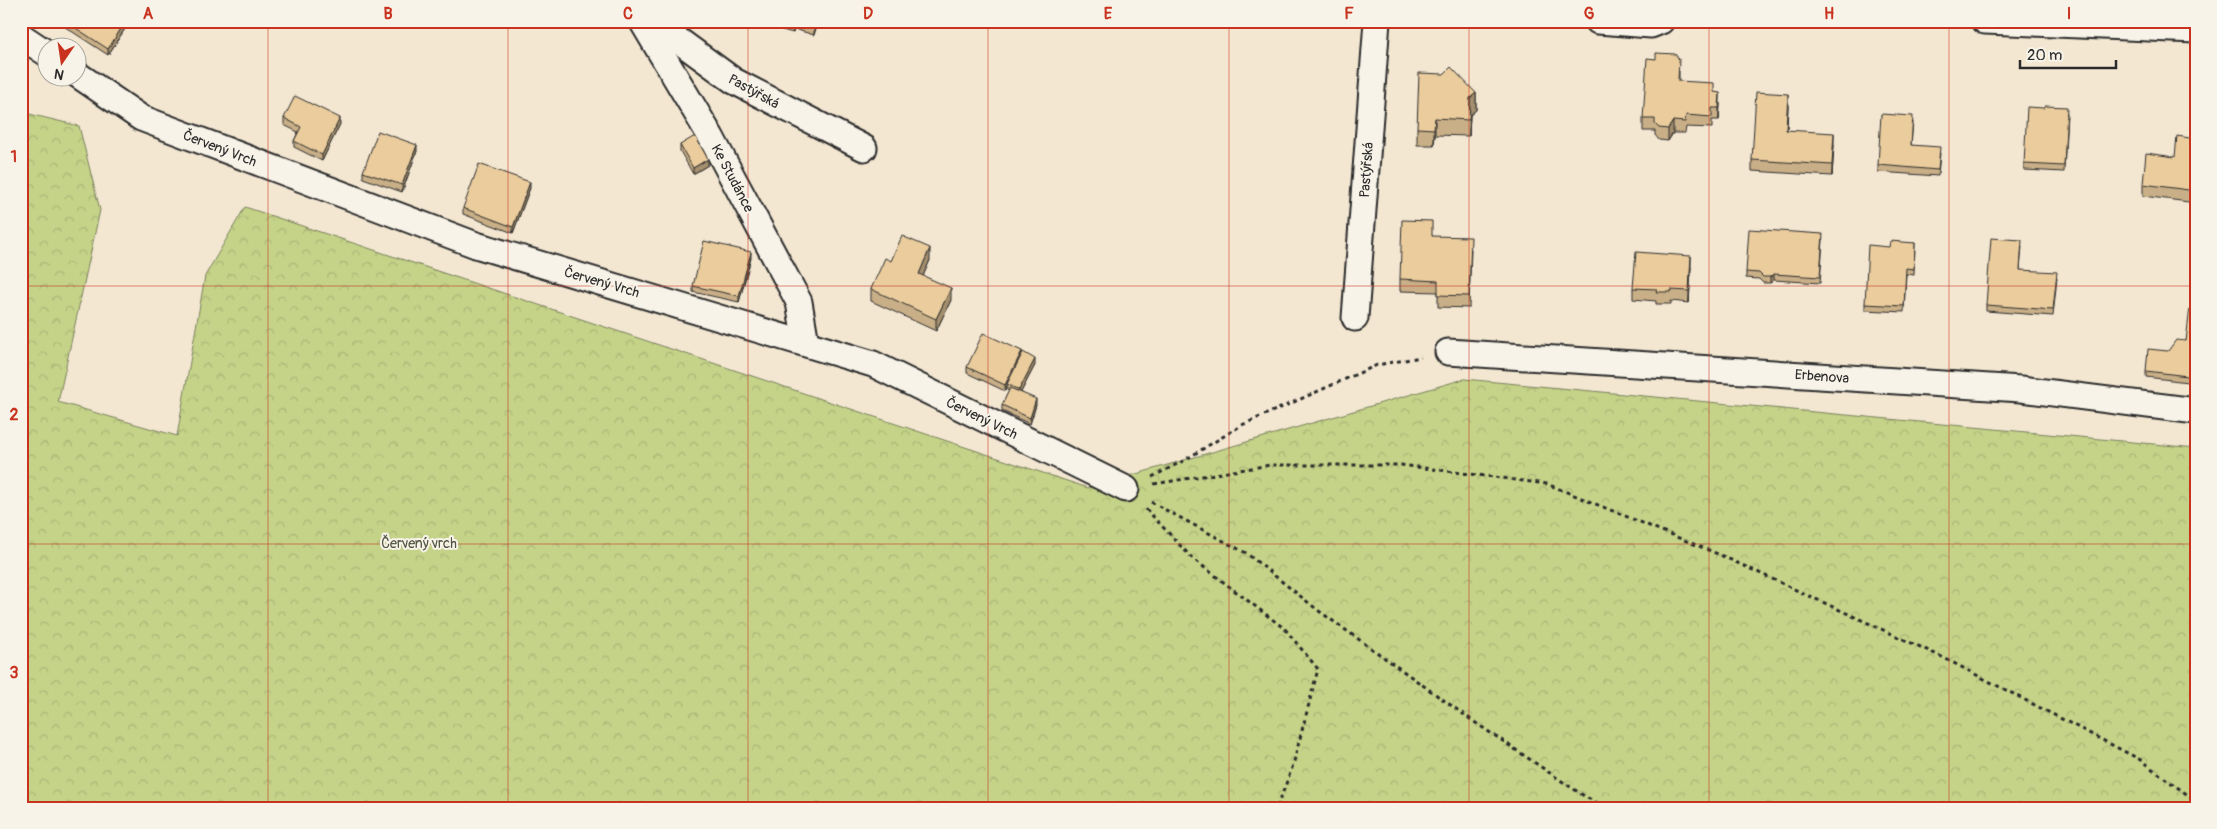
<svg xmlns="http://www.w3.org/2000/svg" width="2217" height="829" viewBox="0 0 2217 829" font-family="Pangolin,sans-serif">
	<defs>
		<pattern id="forest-crowns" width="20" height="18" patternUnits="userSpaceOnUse" patternTransform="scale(1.25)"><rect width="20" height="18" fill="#c4d388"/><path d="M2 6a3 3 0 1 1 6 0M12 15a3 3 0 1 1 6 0" fill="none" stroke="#a9b576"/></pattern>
	</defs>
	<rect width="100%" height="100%" fill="#f3e7d2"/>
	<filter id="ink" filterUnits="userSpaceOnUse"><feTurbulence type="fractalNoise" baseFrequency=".02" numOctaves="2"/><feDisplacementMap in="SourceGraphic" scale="10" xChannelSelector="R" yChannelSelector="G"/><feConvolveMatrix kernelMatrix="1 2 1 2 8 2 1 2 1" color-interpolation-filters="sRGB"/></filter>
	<g filter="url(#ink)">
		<path fill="url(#forest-crowns)" stroke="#787f5a" d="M21 112 79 126 100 210 58 402 177 436 205 276 245 207 1088 488 1464 379 2196 448V808H21Z"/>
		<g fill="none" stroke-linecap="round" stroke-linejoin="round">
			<defs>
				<g id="street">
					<path d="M642 21 711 137 799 302 806 343"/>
					<path d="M652 21 734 81 864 148"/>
					<path d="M1598 21 1651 25 1661 21"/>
					<path d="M1985 21 2196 30"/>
					<path d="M21 36 48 54"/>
					<path d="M78 75 141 118 476 245 873 364 1126 489"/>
					<path d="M1355 318 1377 21"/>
					<path d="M1448 352 2021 389 2196 411"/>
				</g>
			</defs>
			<use href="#street" stroke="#2b2b2b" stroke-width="29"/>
			<g stroke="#2b2b2b" stroke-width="3" stroke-dasharray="4 4" stroke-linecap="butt">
				<path d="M1152 477 1183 461 1242 425 1377 365 1421 357"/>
				<path d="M1154 484 1270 465H1401L1547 484 1718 554 1942 657 2139 759 2196 801"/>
				<path d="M1151 502 1246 553 1319 611 1473 721 1584 796 1607 808"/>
				<path d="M1146 509 1192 558 1285 629 1318 669 1293 765 1277 808"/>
			</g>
			<use href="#street" stroke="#f7f3e8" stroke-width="25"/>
		</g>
		<g fill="#c9af87" stroke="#2b2b2b">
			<path d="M56 21H130L108 55Z"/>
			<path d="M750 21H818L814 35 794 29 793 33Z"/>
			<path d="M1679 71V81L1714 92 1720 104 1719 120H1712V128L1686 127 1685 133H1673L1668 141 1659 140 1655 135V131H1643V119Z"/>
			<path d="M1476 93V110L1470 115 1469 136 1435 135 1434 145H1417V128Z"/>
			<path d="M1788 106 1787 130 1834 145 1832 176 1752 171V160Z"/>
			<path d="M2067 113 2064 172 2024 170V164Z"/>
			<path d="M284 118 340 124 322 161 294 147V141L298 132 284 125Z"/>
			<path d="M1913 122 1911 145 1940 153 1938 176 1878 172V165Z"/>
			<path d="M2196 139V203L2143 196V184Z"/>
			<path d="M680 145 708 165 693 174 680 151Z"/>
			<path d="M417 151 402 192 363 178V172Z"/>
			<path d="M530 188 513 233 463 214V208Z"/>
			<path d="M1432 236 1471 249 1469 308 1438 307V292L1400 291V279Z"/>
			<path d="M1823 240 1820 283 1774 280 1770 283H1763L1759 279 1746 278V272Z"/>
			<path d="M1915 243 1914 275 1906 274 1904 312 1865 310V304L1889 247Z"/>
			<path d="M2022 246 2020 270 2057 278 2053 316 1986 311V305Z"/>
			<path d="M751 258 739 302 693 292V286Z"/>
			<path d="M930 260 923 276 951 300 936 331 871 301V289Z"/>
			<path d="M1691 267 1689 303 1671 301V304H1656V301L1633 299V288Z"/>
			<path d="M2196 307V383L2146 377V371L2186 341Z"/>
			<path d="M1022 353 1035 365 1021 392 1036 405 1030 424 1002 411V405L1009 391 1007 390V386L1005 391 967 373V367Z"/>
		</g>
		<g fill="#a48f6e" stroke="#2b2b2b">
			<path d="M126 21H130L108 55V49Z"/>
			<path d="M793 21H794V29L793 33Z"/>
			<path d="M815 21H818L814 35V23Z"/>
			<path d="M1476 93V110L1470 115 1469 136 1470 98Z"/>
			<path d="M1720 93V104L1719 120V108Z"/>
			<path d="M1788 94V106L1786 142V130Z"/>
			<path d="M340 118V124L322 161V155Z"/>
			<path d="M1435 118V135L1434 145V129Z"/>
			<path d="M1673 121V133L1668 141V129Z"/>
			<path d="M1834 133V145L1832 176V165Z"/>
			<path d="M417 145V151L402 192V185Z"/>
			<path d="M708 159V165L693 174V168Z"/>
			<path d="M530 182V188L513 233V227Z"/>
			<path d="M930 248V260L919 285V274Z"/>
			<path d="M751 252V258L739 302V296Z"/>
			<path d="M1691 256V267L1689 303V291Z"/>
			<path d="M1774 274V280L1770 283V277Z"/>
			<path d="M951 288V300L936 331V319Z"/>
			<path d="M1022 351V357L1007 384V386L1005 391V385Z"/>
			<path d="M1035 359V365L1019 396V390Z"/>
			<path d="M1036 399V405L1030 424V418Z"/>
		</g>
		<g fill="#eacc9d" stroke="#2b2b2b">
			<path d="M65 21H126L108 49Z"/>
			<path d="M1656 53 1675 54 1679 59 1678 81 1714 83V92L1720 93 1719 108H1712V117L1686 115 1685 122 1673 121 1668 129 1659 128 1655 124V119H1643L1647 58 1656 59Z"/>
			<path d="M1451 67 1476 93 1470 98 1469 120 1435 118 1434 129 1417 128 1419 73 1444 74Z"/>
			<path d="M1756 92 1788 94 1786 130 1834 133 1832 165 1752 160Z"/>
			<path d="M295 96 340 118 322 155 294 141 301 127 284 118Z"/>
			<path d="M2045 106 2067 107 2064 166 2024 164 2027 107 2044 108Z"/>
			<path d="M1881 114 1913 116 1911 145 1940 147 1938 170 1878 165Z"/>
			<path d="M378 131 417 145 402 185 363 172Z"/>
			<path d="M695 136 708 159 693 168 680 145Z"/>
			<path d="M2177 136 2196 139V191L2143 184 2146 153 2175 157Z"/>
			<path d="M479 164 530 182 513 227 463 208Z"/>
			<path d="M1402 220 1432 221V236L1471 237 1469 296 1438 295V281L1400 279Z"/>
			<path d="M1749 229 1823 234 1820 277 1774 274 1770 277H1763L1759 273 1746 272Z"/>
			<path d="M902 236 930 248 919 274 951 288 936 319 871 289 885 258 891 261Z"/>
			<path d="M1991 238 2022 240 2020 270 2057 272 2053 310 1986 305Z"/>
			<path d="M704 241 751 252 739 296 693 286Z"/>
			<path d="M1890 241 1915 243 1914 269 1906 268 1904 306 1865 304 1868 245 1889 247Z"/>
			<path d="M1636 252 1691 256 1689 291 1671 290V292H1656L1657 289 1633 288Z"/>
			<path d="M2190 307H2196V377L2146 371 2148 349 2168 351 2176 340 2186 341Z"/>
			<path d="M983 333 1022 351 1005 385 967 367Z"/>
			<path d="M1023 352 1035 359 1019 390 1007 384Z"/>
			<path d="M1010 388 1036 399 1030 418 1002 405Z"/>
		</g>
	</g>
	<path fill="none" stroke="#c8321e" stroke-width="1" stroke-opacity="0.55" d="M268 21V808M508 21V808M748 21V808M988 21V808M1229 21V808M1469 21V808M1709 21V808M1949 21V808M21 286H2196M21 544H2196"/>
	<g text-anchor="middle" stroke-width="4" stroke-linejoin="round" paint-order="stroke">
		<g font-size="14" fill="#2b2b2b" stroke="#f7f3e8">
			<text transform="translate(754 91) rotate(29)" y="5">Pastýřská</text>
			<text transform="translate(220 148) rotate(21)" y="5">Červený Vrch</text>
			<text transform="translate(1366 170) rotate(-86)" y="5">Pastýřská</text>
			<text transform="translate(733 178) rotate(62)" y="5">Ke Studánce</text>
			<text transform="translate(602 282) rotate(16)" y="5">Červený Vrch</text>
			<text transform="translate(1822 376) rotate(4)" y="5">Erbenova</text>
			<text transform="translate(982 418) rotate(26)" y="5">Červený Vrch</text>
		</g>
		<g font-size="14" fill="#515542" stroke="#f7f3e8">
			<text x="419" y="548">Červený vrch</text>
		</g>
	</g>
	<rect width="2217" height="829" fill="none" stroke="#f7f3e8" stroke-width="55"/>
	<g transform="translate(62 62) rotate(193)"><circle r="24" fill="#f7f3e8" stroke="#a5a39c"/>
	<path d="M0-4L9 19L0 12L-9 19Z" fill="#c8321e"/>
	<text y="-8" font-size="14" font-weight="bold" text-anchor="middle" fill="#2b2b2b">N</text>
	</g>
	<path d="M2020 60v8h96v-8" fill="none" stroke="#2b2b2b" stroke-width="2.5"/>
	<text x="2027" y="60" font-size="15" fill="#2b2b2b" stroke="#f7f3e8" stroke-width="4" paint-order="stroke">20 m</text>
	<rect x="28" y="28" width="2162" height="774" fill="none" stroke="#c8321e" stroke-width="2"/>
	<g font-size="16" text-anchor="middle" font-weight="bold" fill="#c8321e">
		<text x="148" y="19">A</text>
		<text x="388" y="19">B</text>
		<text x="628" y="19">C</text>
		<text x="868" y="19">D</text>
		<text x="1108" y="19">E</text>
		<text x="1349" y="19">F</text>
		<text x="1589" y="19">G</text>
		<text x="1829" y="19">H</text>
		<text x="2069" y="19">I</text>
		<text x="14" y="162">1</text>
		<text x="14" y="420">2</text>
		<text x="14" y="678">3</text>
	</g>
</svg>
